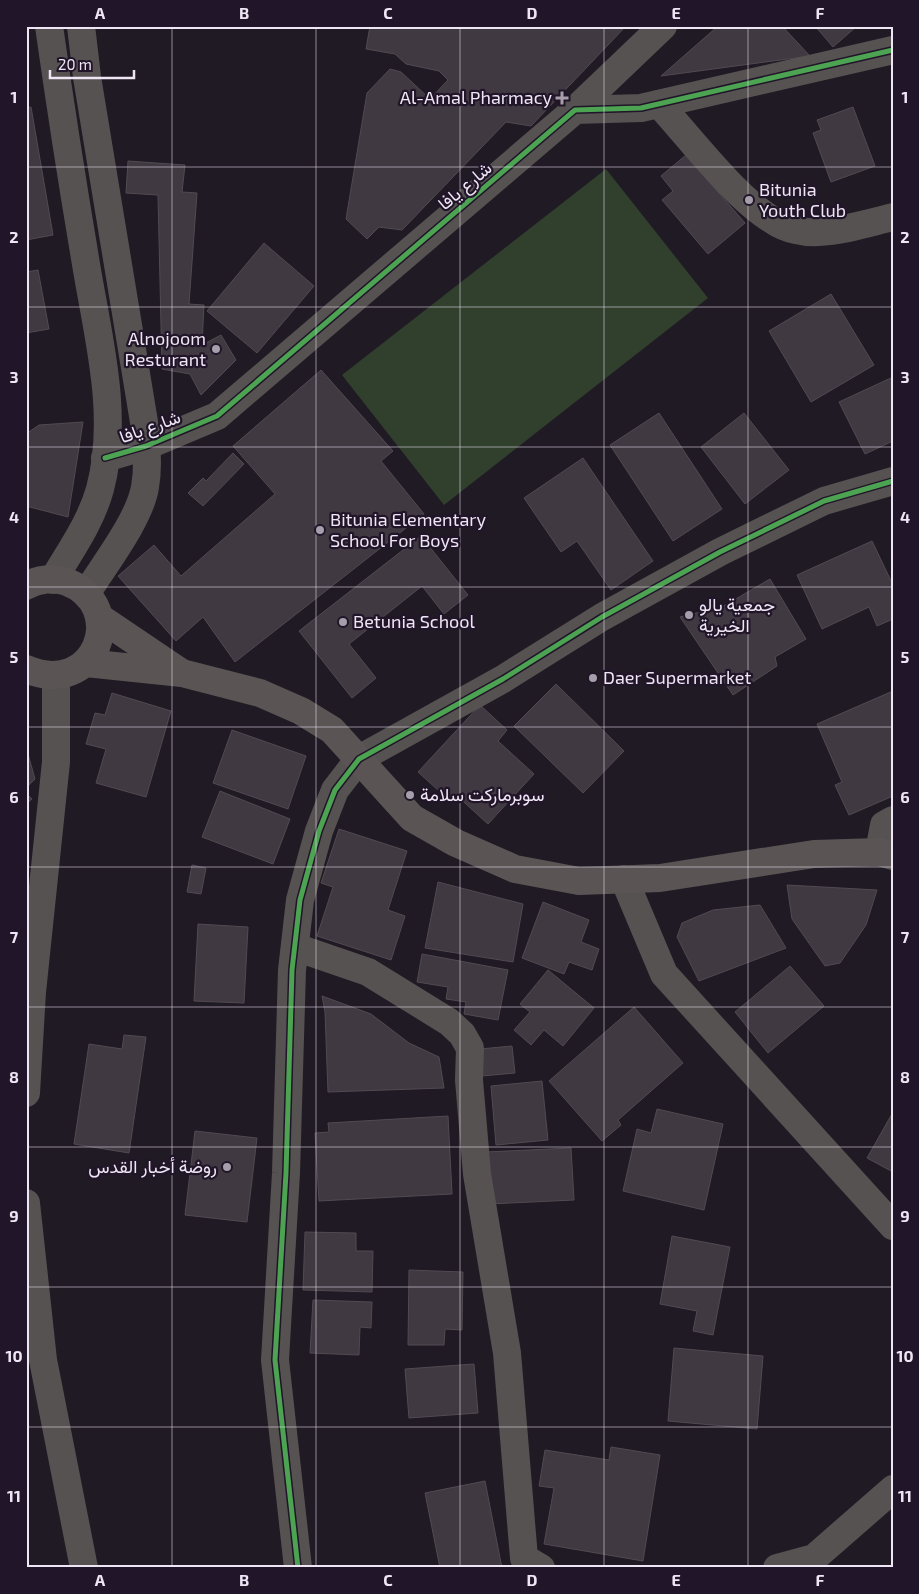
<svg xmlns="http://www.w3.org/2000/svg" width="919" height="1594" viewBox="0 0 919 1594" font-family="'Exo 2',Vazirmatn,sans-serif">
	<rect width="100%" height="100%" fill="#201a24"/>
	<path fill="#30402d" d="M606 169 708 298 444 505 342 375Z"/>
	<g fill="#403941" stroke="#524a52">
		<path d="M370 26H626L531 126 506 122 402 230 379 227 367 239 346 219 367 93 390 69 401 72 430 99 448 80 439 71 406 64 395 54 366 49Z"/>
		<path d="M718 26H782L810 56 661 76Z"/>
		<path d="M815 26H857L833 47Z"/>
		<path d="M31 107 53 235 26 240V108Z"/>
		<path d="M853 107 875 166 831 182 813 133 821 130 817 120Z"/>
		<path d="M686 155 745 223 708 254 662 200 673 191 661 176Z"/>
		<path d="M128 161 185 165 182 192 197 193 189 304 204 305 202 345 221 335 236 360 201 395 190 374 162 369 158 195 126 193Z"/>
		<path d="M264 243 314 286 257 353 207 311Z"/>
		<path d="M38 270 49 329 26 333V272Z"/>
		<path d="M831 294 874 365 811 402 769 331Z"/>
		<path d="M321 370 393 451 381 461 424 514 235 662 203 617 176 641 118 576 154 545 181 576 275 494 233 446Z"/>
		<path d="M893 377V441L865 454 839 402Z"/>
		<path d="M659 413 722 509 673 541 610 445Z"/>
		<path d="M744 413 789 470 745 504 701 447Z"/>
		<path d="M83 422 68 517 26 506V434L39 425Z"/>
		<path d="M233 453 244 464 203 506 188 493 203 478 206 481Z"/>
		<path d="M583 458 653 561 611 590 577 541 561 552 524 498Z"/>
		<path d="M421 536 468 595 444 614 422 586 349 644 376 678 352 698 299 631Z"/>
		<path d="M872 541 893 585V619L877 626 869 607 822 629 797 575Z"/>
		<path d="M770 579 806 639 775 657 777 666 733 695 680 617 722 607Z"/>
		<path d="M556 684 624 751 583 793 514 726Z"/>
		<path d="M893 691V796L849 815 835 785 842 782 817 724Z"/>
		<path d="M112 693 171 711 146 797 96 783 106 749 86 744 95 713 105 715Z"/>
		<path d="M480 705 507 730 498 741 534 774 488 824 455 794 449 800 418 772Z"/>
		<path d="M232 730 306 756 288 809 213 783Z"/>
		<path d="M26 747 35 779 26 788Z"/>
		<path d="M220 791 290 819 273 864 202 837Z"/>
		<path d="M26 793 32 799 26 804Z"/>
		<path d="M339 829 407 851 388 910 405 916 391 960 317 936 333 887 321 883Z"/>
		<path d="M192 865 206 868 201 894 187 892Z"/>
		<path d="M438 882 523 904 513 962 425 948Z"/>
		<path d="M787 885 877 890 866 925 840 963 825 966 792 919Z"/>
		<path d="M543 902 589 920 581 942 599 949 592 970 569 962 564 974 522 958Z"/>
		<path d="M760 905 786 948 699 981 677 937 682 923 713 910Z"/>
		<path d="M198 924 248 927 244 1003 194 1001Z"/>
		<path d="M422 954 508 970 498 1020 464 1014 466 1002 446 999 448 987 417 982Z"/>
		<path d="M790 966 824 1006 768 1053 735 1012Z"/>
		<path d="M548 970 594 1008 563 1046 544 1030 531 1045 514 1030 530 1012 520 1004Z"/>
		<path d="M322 996 371 1014 409 1043 439 1057 444 1088 328 1092 325 1012Z"/>
		<path d="M634 1007 683 1063 618 1120 621 1125 602 1141 549 1081Z"/>
		<path d="M124 1035 146 1037 129 1153 74 1144 89 1044 122 1049Z"/>
		<path d="M512 1046 515 1073 482 1076 480 1049Z"/>
		<path d="M542 1081 548 1140 496 1145 491 1086Z"/>
		<path d="M657 1109 723 1124 704 1210 623 1191 637 1129 651 1133Z"/>
		<path d="M893 1112V1172L867 1158Z"/>
		<path d="M448 1116 452 1194 319 1201 315 1133 329 1132 328 1123Z"/>
		<path d="M195 1131 257 1138 247 1222 185 1215Z"/>
		<path d="M571 1148 574 1200 489 1204 486 1152Z"/>
		<path d="M305 1232 356 1233V1251H373L372 1292 303 1290Z"/>
		<path d="M672 1236 730 1247 713 1335 693 1331 697 1311 660 1304Z"/>
		<path d="M409 1270 463 1272 462 1330 445 1329 444 1345H408Z"/>
		<path d="M313 1300 372 1302 371 1328 360 1327 359 1355 310 1353Z"/>
		<path d="M674 1348 763 1356 757 1429 668 1421Z"/>
		<path d="M474 1364 478 1413 409 1418 405 1369Z"/>
		<path d="M611 1447 660 1455 643 1561 544 1544 554 1488 539 1486 545 1450 609 1460Z"/>
		<path d="M485 1481 502 1568H440L425 1493Z"/>
	</g>
	<g fill="none" stroke-linecap="round" stroke-linejoin="round">
		<g stroke="#565251" stroke-width="28">
			<path d="M659 104C690 138 736 199 774 221 786 229 804 233 818 232 843 231 868 223 893 217"/>
			<path d="M575 110 663 26"/>
			<path d="M879 852 884 825 893 820"/>
			<path d="M624 879 664 974 893 1226"/>
			<path d="M295 947 368 972 449 1022 462 1034 470 1048 469 1080 477 1174 507 1353 524 1558 541 1568"/>
			<path d="M26 1093 32 992 56 762V676"/>
			<path d="M26 1203 43 1360 84 1568"/>
			<path d="M298 1568 275 1360 286 1173 292 970 300 900 319 831 335 790 359 759 503 679 602 617 720 552 824 501 893 481"/>
			<path d="M777 1568 814 1558 893 1489"/>
		</g>
		<g stroke="#565251" stroke-width="28">
			<path d="M49 26C60 104 72 181 85 258 97 334 120 413 100 489 91 522 70 551 53 580"/>
			<path d="M81 26 87 77 144 422C146 443 149 465 145 487 140 519 104 565 86 594"/>
			<path d="M105 458 146 446 217 416 575 110 641 108 893 50"/>
		</g>
		<g stroke="#5a5554" stroke-width="28">
			<path d="M26 586C38 579 54 577 67 582 129 606 97 699 26 669"/>
			<path d="M99 617 179 671"/>
			<path d="M86 663 182 673 260 693 301 711 332 730 412 818 456 843 515 869 579 881 660 878 814 854 879 852 893 856"/>
		</g>
		<defs>
			<g id="cycleway">
				<path d="M105 458 146 446 217 416 575 110 641 108 893 50"/>
				<path d="M298 1568 275 1360 286 1173 292 970 300 900 319 831 335 790 359 759 503 679 602 617 720 552 824 501 893 481"/>
			</g>
		</defs>
		<use href="#cycleway" stroke="#211529" stroke-width="8"/>
		<use href="#cycleway" stroke="#4ca352" stroke-width="5"/>
	</g>
	<path fill="none" stroke="#eee6f4" stroke-width="1" stroke-opacity="0.55" d="M172 26V1568M316 26V1568M460 26V1568M604 26V1568M748 26V1568M26 167H893M26 307H893M26 447H893M26 587H893M26 727H893M26 867H893M26 1007H893M26 1147H893M26 1287H893M26 1427H893"/>
	<g fill="#a69fab" stroke="#211529" stroke-width="2">
		<path d="M559.5 90.5h5v5h5v5h-5v5h-5v-5h-5v-5h5z"/>
		<circle cx="749" cy="200" r="5"/>
		<circle cx="216" cy="349" r="5"/>
		<circle cx="320" cy="530" r="5"/>
		<circle cx="689" cy="615" r="5"/>
		<circle cx="343" cy="622" r="5"/>
		<circle cx="593" cy="678" r="5"/>
		<circle cx="410" cy="795" r="5"/>
		<circle cx="227" cy="1167" r="5"/>
	</g>
	<g text-anchor="middle" stroke-width="4.5" stroke-linejoin="round" paint-order="stroke">
		<g font-size="18" fill="#eee6f4" stroke="#211529" text-anchor="start">
			<text x="552" y="104" text-anchor="end">Al-Amal Pharmacy</text>
			<text x="759" y="196">Bitunia<tspan x="759" dy="21">Youth Club</tspan></text>
			<text x="206" y="345" text-anchor="end">Alnojoom<tspan x="206" dy="21">Resturant</tspan></text>
			<text x="330" y="526">Bitunia Elementary<tspan x="330" dy="21">School For Boys</tspan></text>
			<text x="699" y="611">جمعية يالو<tspan x="699" dy="21">الخيرية</tspan></text>
			<text x="353" y="628">Betunia School</text>
			<text x="603" y="684">Daer Supermarket</text>
			<text x="420" y="801">سوبرماركت سلامة</text>
			<text x="217" y="1173" text-anchor="end">روضة أخبار القدس</text>
		</g>
		<g font-size="18" fill="#eee6f4" stroke="#211529">
			<text transform="translate(465 186) rotate(-40)" y="6">شارع يافا</text>
			<text transform="translate(150 427) rotate(-20)" y="6">شارع يافا</text>
		</g>
	</g>
	<rect width="919" height="1594" fill="none" stroke="#211529" stroke-width="55"/>
	<path d="M50 70v8h84v-8" fill="none" stroke="#eee6f4" stroke-width="2.5"/>
	<text x="58" y="70" font-size="15" fill="#eee6f4" stroke="#211529" stroke-width="4" paint-order="stroke">20 m</text>
	<rect x="28" y="28" width="864" height="1538" fill="none" stroke="#eee6f4" stroke-width="2"/>
	<g font-size="16" text-anchor="middle" font-weight="bold" fill="#eee6f4">
		<text x="100" y="19">A</text>
		<text x="244" y="19">B</text>
		<text x="388" y="19">C</text>
		<text x="532" y="19">D</text>
		<text x="676" y="19">E</text>
		<text x="820" y="19">F</text>
		<text x="14" y="103">1</text>
		<text x="905" y="103">1</text>
		<text x="14" y="243">2</text>
		<text x="905" y="243">2</text>
		<text x="14" y="383">3</text>
		<text x="905" y="383">3</text>
		<text x="14" y="523">4</text>
		<text x="905" y="523">4</text>
		<text x="14" y="663">5</text>
		<text x="905" y="663">5</text>
		<text x="14" y="803">6</text>
		<text x="905" y="803">6</text>
		<text x="14" y="943">7</text>
		<text x="905" y="943">7</text>
		<text x="14" y="1083">8</text>
		<text x="905" y="1083">8</text>
		<text x="14" y="1222">9</text>
		<text x="905" y="1222">9</text>
		<text x="14" y="1362">10</text>
		<text x="905" y="1362">10</text>
		<text x="14" y="1502">11</text>
		<text x="905" y="1502">11</text>
		<text x="100" y="1586">A</text>
		<text x="244" y="1586">B</text>
		<text x="388" y="1586">C</text>
		<text x="532" y="1586">D</text>
		<text x="676" y="1586">E</text>
		<text x="820" y="1586">F</text>
	</g>
</svg>
